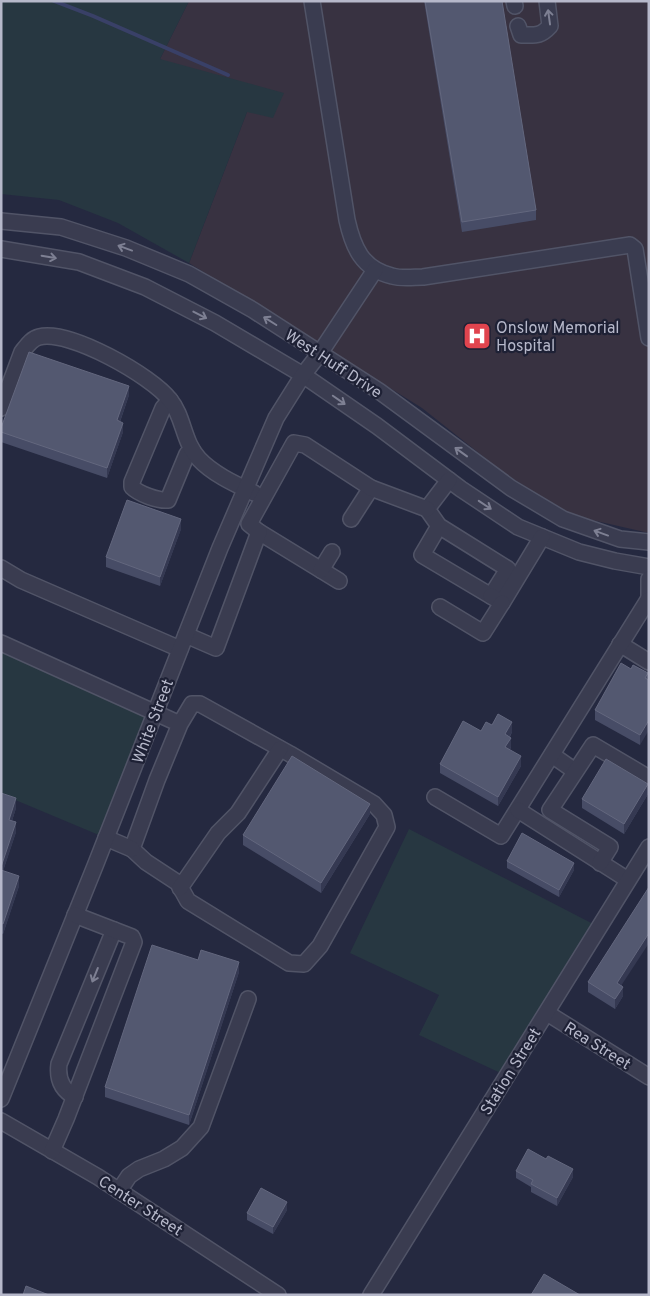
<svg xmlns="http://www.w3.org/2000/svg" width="650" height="1296" viewBox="0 0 650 1296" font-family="Overpass,sans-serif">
	<rect width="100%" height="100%" fill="#252940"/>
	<path fill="#383241" d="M189 1H649V533L570 515 504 473 422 408 189 263 247 112 160 59Z"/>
	<g fill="#273741">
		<path d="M1 1H189L160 59 284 93 273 118 247 112 189 263 118 223 59 200 1 194Z"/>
		<path d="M1 644 155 713 106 838 1 794Z"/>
		<path d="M409 829 599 927 507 1076 419 1035 439 995 350 953Z"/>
	</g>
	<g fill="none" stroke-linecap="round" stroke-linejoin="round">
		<path stroke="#394067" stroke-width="4" d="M54 1 93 16 228 75"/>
		<defs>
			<g id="minor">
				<path d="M312 1 347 220C353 247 362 269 392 276 402 279 414 277 423 277L630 245 635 249 649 338"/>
				<path d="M514 1 515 6"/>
				<path d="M518 26 521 35C535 35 540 37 550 26L547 1"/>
				<path d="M1 221 61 227 126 248 189 274 253 310 379 391 511 488 563 519 620 539 649 542"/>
				<path d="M1 249 79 262 145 287 215 323 303 375 377 426 461 489 518 527 579 552 615 561 649 567"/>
				<path d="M170 400 163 408 132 482V487C139 494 158 501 168 500L187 454 193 451"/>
				<path d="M1 408 22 352C27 346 31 339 39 337 69 329 152 376 170 400 184 417 183 442 199 459 213 474 235 484 254 493"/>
				<path d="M351 519 371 488"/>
				<path d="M439 526 422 555 491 596 508 569 439 526 427 509 449 480"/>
				<path d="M259 532 339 581"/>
				<path d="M1 568 21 580 180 649"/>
				<path d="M321 570 332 552"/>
				<path d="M649 579V602"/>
				<path d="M491 596 502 603 542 537"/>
				<path d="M440 607 483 633 502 603"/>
				<path d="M186 635 216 648 259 532 249 524 294 443 305 445 371 488 427 509"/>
				<path d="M1 643 180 724 157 780 132 849 146 862 178 883 188 901 289 963 304 964 320 946 387 827 384 815 374 804 290 754 200 704H192L180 724"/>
				<path d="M620 644 649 662"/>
				<path d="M552 755 575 771"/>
				<path d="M435 797 501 836 648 600"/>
				<path d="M518 810 628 880"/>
				<path d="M106 838 132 849"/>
				<path d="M600 863 610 847 550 810 593 745 649 778"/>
				<path d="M180 888 218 833 238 813 280 749"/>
				<path d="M547 1013 649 1077"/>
				<path d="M75 1097C62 1090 57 1079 59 1064L114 930"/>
				<path d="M1 1099 95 866 220 548 276 418 303 375 320 353 375 270"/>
				<path d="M1 1121 98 1177 278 1295"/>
				<path d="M52 1151 66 1119 134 942 132 937 75 915"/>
				<path d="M119 1191 129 1176 139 1169 164 1159 182 1148 201 1127 248 999"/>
				<path d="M371 1295 649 847"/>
			</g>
		</defs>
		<use href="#minor" stroke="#515467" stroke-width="18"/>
		<use href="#minor" stroke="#3a3c50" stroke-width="15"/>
	</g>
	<g fill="#474c66">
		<path d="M424 1H502L536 210V220L462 232Z"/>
		<path d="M129 395 120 422 123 432 107 478 1 442V428Z"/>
		<path d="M181 529 160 586 106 567V557Z"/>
		<path d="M631 669 648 673 640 745 595 720V710Z"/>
		<path d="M492 725 512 732 510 737 511 747 510 750 521 766 498 806 440 773V764Z"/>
		<path d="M1 793 16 808 12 821 16 832 3 871 19 886 3 934 1 933Z"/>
		<path d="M648 794 624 834 582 808V799Z"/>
		<path d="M370 814 321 893 243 845V835Z"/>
		<path d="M507 861 574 870 559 897 507 868Z"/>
		<path d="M198 960 239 972 189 1125 105 1097V1087Z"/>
		<path d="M588 982 622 985 623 996 615 1009 588 992Z"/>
		<path d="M516 1171 573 1177 557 1206 531 1192V1187L516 1178Z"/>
		<path d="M287 1210 273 1234 247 1220V1213Z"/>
	</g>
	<g fill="#353952">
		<path d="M129 386V395L117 430V420Z"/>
		<path d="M123 423V432L107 478V468Z"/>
		<path d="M181 519V529L160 586V577Z"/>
		<path d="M649 720V730L640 745V735Z"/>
		<path d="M512 722V732L505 744V734Z"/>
		<path d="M511 738V747L505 757V747Z"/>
		<path d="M521 756V766L498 806V797Z"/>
		<path d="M648 784V794L624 834V824Z"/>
		<path d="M16 798V808L9 830V820Z"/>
		<path d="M370 804V814L321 893V883Z"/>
		<path d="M16 822V832L1 877V867Z"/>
		<path d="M574 863V870L559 897V890Z"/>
		<path d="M19 876V886L3 934V924Z"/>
		<path d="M649 933V943L617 992V983Z"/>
		<path d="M239 962V972L189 1125V1115Z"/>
		<path d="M623 987V996L615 1009V999Z"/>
		<path d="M573 1169V1177L557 1206V1198Z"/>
		<path d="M287 1202V1210L273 1234V1227Z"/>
	</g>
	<g fill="#535870" stroke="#63677e">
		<path d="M425 1H502L536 210 462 222Z"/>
		<path d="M29 352 129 386 117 420 123 423 107 468 1 432V428Z"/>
		<path d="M127 500 181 519 160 577 106 557Z"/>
		<path d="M621 663 631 669 633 665 648 673 645 678 649 680V720L640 735 595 710Z"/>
		<path d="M498 714 512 722 505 734 511 738 505 747 521 756 498 797 440 764 463 721 481 731 486 722 492 725Z"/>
		<path d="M292 756 370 804 321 883 243 835Z"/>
		<path d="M606 759 648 784 624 824 582 799Z"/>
		<path d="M1 793 16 798 9 820 16 822 1 867Z"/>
		<path d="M522 833 574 863 559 890 507 861Z"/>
		<path d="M1 870 19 876 3 924 1 923Z"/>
		<path d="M649 887V933L617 983 623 987 615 999 588 982Z"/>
		<path d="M152 945 198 960 201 950 239 962 189 1115 105 1087Z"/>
		<path d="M528 1149 546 1159 548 1156 573 1169 557 1198 531 1184 533 1180 516 1171Z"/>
		<path d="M261 1188 287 1202 273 1227 247 1213Z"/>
		<path d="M544 1274 580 1295H531Z"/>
		<path d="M26 1286 49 1295H23Z"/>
	</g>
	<defs><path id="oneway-shaft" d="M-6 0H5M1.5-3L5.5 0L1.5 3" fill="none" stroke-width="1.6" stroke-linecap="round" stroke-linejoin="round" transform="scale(1.25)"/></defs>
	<g stroke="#7e8093">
		<use href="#oneway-shaft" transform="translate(549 17) rotate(-98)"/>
		<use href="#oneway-shaft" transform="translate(125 248) rotate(-160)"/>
		<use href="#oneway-shaft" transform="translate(49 257) rotate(10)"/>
		<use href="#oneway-shaft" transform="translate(200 315) rotate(27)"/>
		<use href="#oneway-shaft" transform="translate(270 321) rotate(-148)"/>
		<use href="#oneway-shaft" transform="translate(339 400) rotate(35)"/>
		<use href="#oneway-shaft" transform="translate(461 452) rotate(-144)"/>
		<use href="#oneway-shaft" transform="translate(485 505) rotate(34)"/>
		<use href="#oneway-shaft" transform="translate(601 533) rotate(-160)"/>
		<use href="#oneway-shaft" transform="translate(95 975) rotate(112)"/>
	</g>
	<defs>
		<symbol id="hospital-square" viewBox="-11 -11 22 22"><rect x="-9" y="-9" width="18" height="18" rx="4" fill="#e0444e" stroke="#1e2135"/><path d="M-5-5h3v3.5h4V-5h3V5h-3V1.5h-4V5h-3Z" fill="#fff"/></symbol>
	</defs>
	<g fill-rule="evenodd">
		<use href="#hospital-square" x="461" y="320" width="32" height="32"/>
	</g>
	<g text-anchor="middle" stroke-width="4.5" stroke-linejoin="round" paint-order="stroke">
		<g font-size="16" fill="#b6b8ca" stroke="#1e2135" text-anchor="start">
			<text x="496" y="333">Onslow Memorial<tspan x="496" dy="18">Hospital</tspan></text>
		</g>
		<g font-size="16" fill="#b6b8ca" stroke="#1e2135">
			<text transform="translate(334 363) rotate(33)" y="6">West Huff Drive</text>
			<text transform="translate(152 721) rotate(-69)" y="6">White Street</text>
			<text transform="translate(598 1045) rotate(32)" y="6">Rea Street</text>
			<text transform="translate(510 1071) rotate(-58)" y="6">Station Street</text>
			<text transform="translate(141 1205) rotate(33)" y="6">Center Street</text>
		</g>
	</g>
	<rect width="650" height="1296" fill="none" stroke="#b6b8ca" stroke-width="5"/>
</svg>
